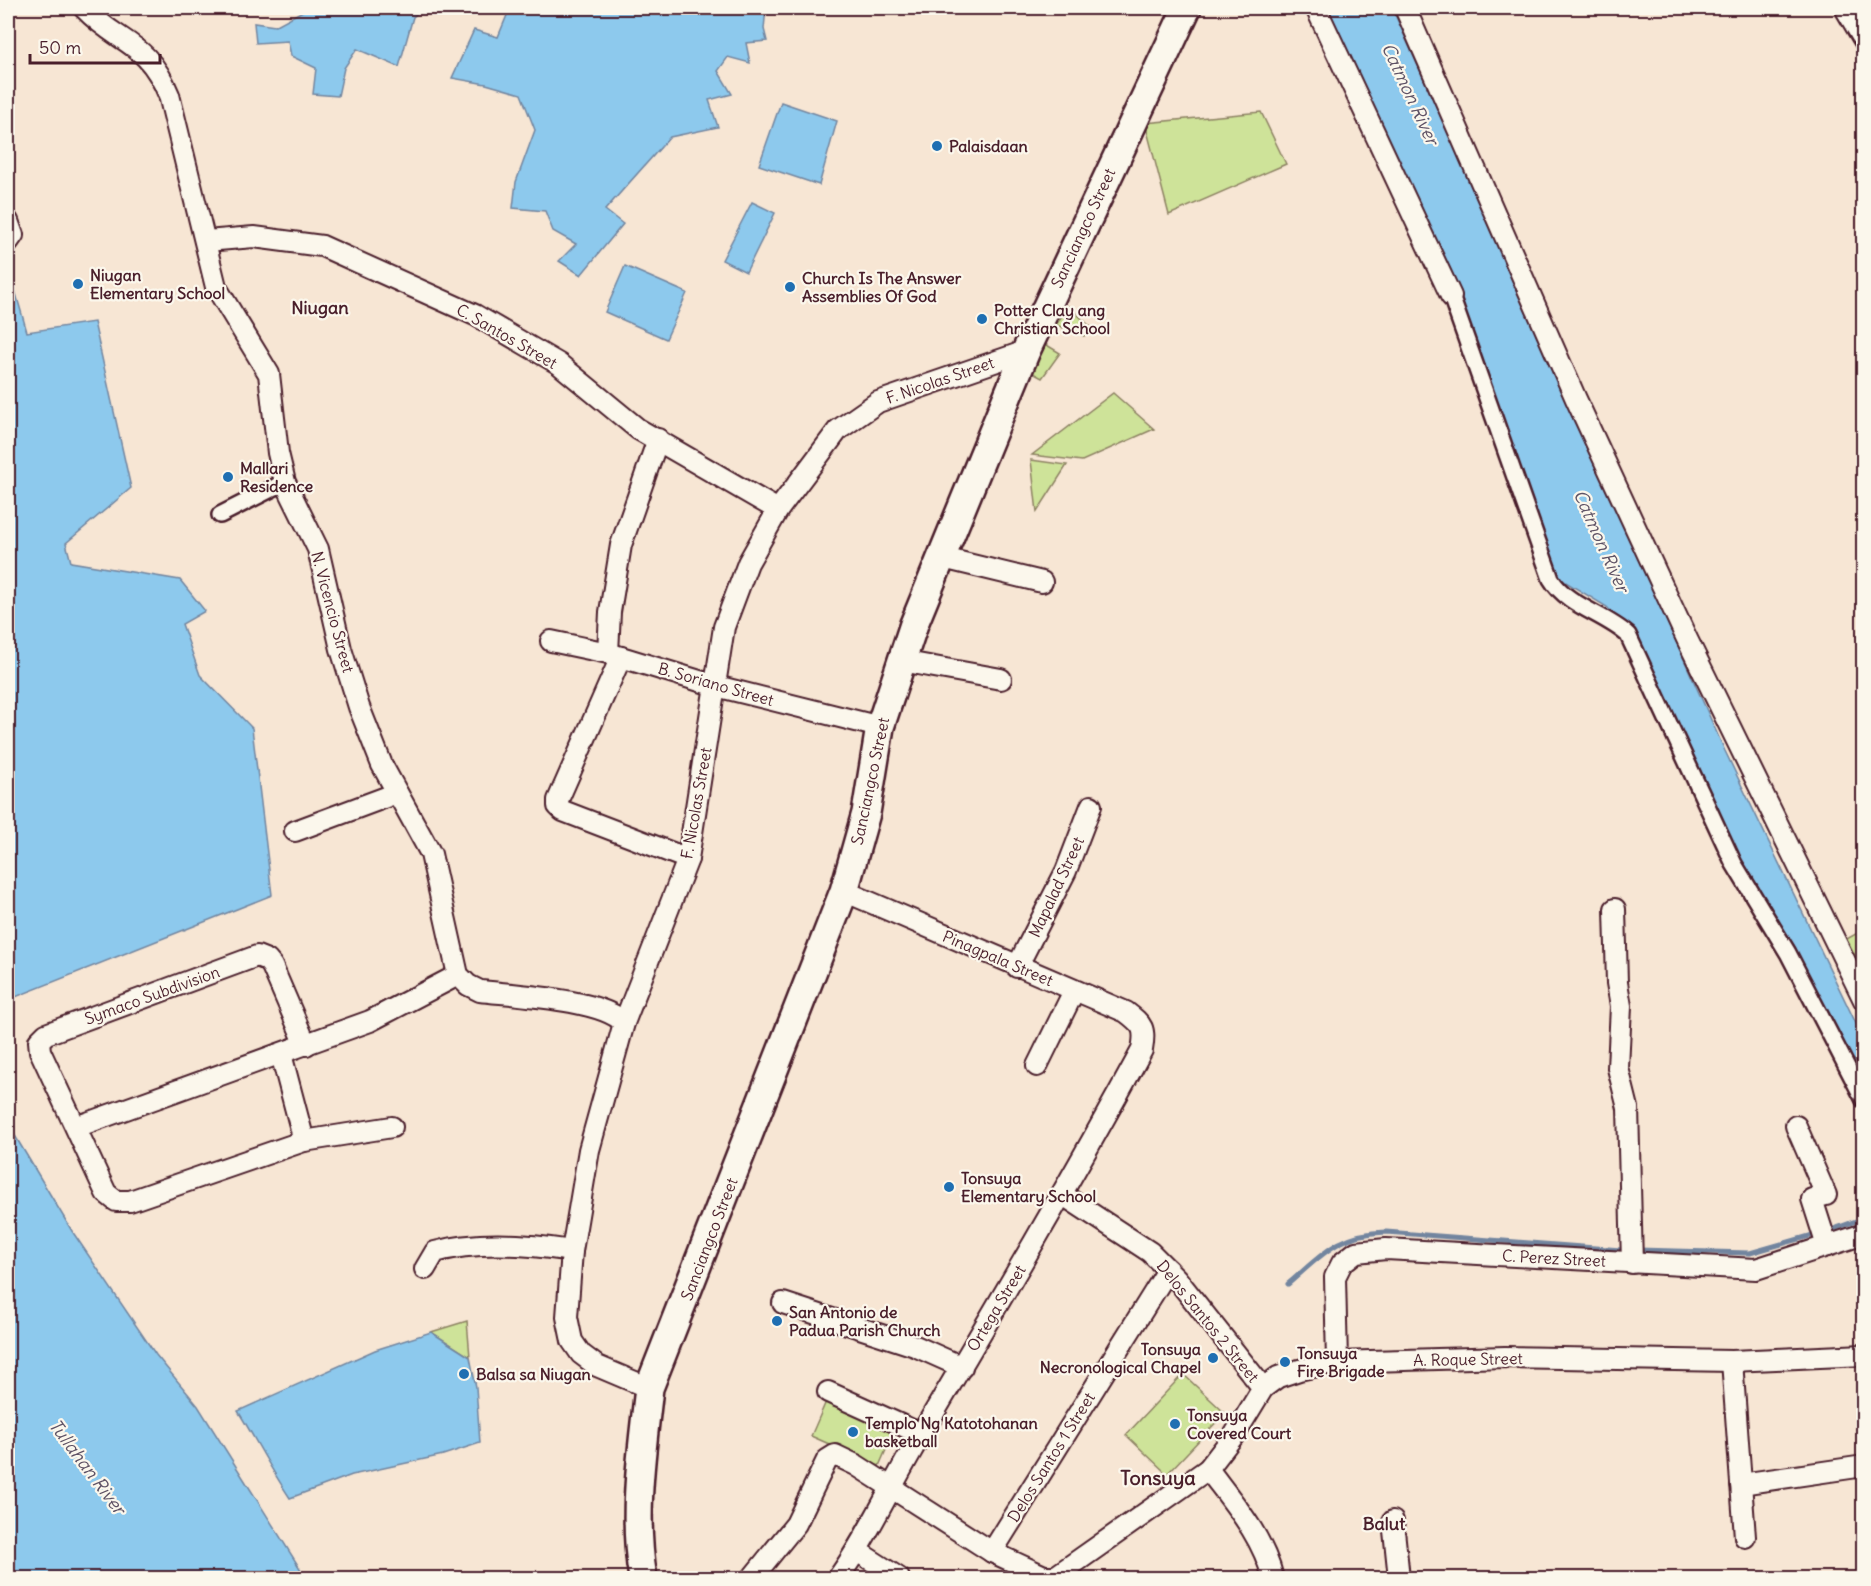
<svg xmlns="http://www.w3.org/2000/svg" width="1871" height="1586" viewBox="0 0 1871 1586" font-family="Delius,sans-serif">
	<rect width="100%" height="100%" fill="#f7e6d4"/>
	<filter id="ink" filterUnits="userSpaceOnUse"><feTurbulence type="fractalNoise" baseFrequency=".0167" numOctaves="2"/><feDisplacementMap in="SourceGraphic" scale="12" xChannelSelector="R" yChannelSelector="G"/><feConvolveMatrix kernelMatrix="1 2 1 2 8 2 1 2 1" color-interpolation-filters="sRGB"/></filter>
	<g filter="url(#ink)">
		<g fill="#cee399" stroke="#8c8162" stroke-width="1.5">
			<path d="M1261 112 1286 164 1169 215 1145 123Z"/>
			<path d="M1068 306 1091 327 1084 336 1056 325Z"/>
			<path d="M1045 344 1060 353 1042 378 1029 371Z"/>
			<path d="M1113 393 1154 429 1082 461 1032 455Z"/>
			<path d="M1031 460 1067 465 1037 512Z"/>
			<path d="M1863 930V967L1858 970 1843 941Z"/>
			<path d="M467 1321 470 1357 431 1332Z"/>
			<path d="M1183 1374 1225 1413 1167 1474 1126 1435Z"/>
			<path d="M828 1397 896 1427 879 1466 811 1436Z"/>
		</g>
		<g fill="#8dc9ed" stroke="#72859f" stroke-width="1.5">
			<path d="M308 8H423L413 17 399 67 357 49 344 68 338 96 313 94 316 68 291 56 288 41 256 43 254 23 275 26Z"/>
			<path d="M510 8H766L764 29 767 41 746 43 750 63 728 57 718 71 732 94 709 100 718 127 670 137 605 210 623 224 581 275 559 261 576 244 553 231 545 211 513 208 516 182 535 130 521 94 486 84 452 78 474 30 498 37Z"/>
			<path d="M1327 8H1392L1725 751 1863 1038V1093L1794 945 1738 861 1638 639 1607 607 1559 578 1451 278Z"/>
			<path d="M781 102 837 121 819 185 759 165Z"/>
			<path d="M752 202 775 213 746 272 722 260Z"/>
			<path d="M625 266 687 293 666 339 605 312Z"/>
			<path d="M12 280 27 332 94 322 131 488 66 543 71 562 180 580 205 611 182 624 200 675 252 728 272 895 8 1000V282Z"/>
			<path d="M8 1124 72 1231 156 1355 198 1406 306 1578H8Z"/>
			<path d="M431 1332 470 1357 476 1387 480 1443 443 1455 352 1475 290 1498C271 1470 256 1440 238 1411L375 1350Z"/>
		</g>
		<g fill="none" stroke-linecap="round" stroke-linejoin="round">
			<g stroke="#72859f" stroke-width="5">
				<path d="M1831 1230 1864 1218"/>
				<path d="M1638 1250 1750 1253 1813 1235"/>
				<path d="M1288 1284C1322 1255 1338 1233 1386 1232L1621 1250"/>
			</g>
			<defs>
				<g id="pedestrian">
					<path d="M1451 296 1551 579C1567 606 1605 614 1628 635L1734 864 1788 953 1864 1100"/>
					<path d="M220 515 285 482"/>
				</g>
				<g id="minor">
					<path d="M84 8C119 45 147 40 169 95L216 287 269 374 278 453 285 482 318 549 341 649 359 707 382 765 431 854 458 975 468 985 480 991C514 995 603 999 624 1023"/>
					<path d="M1316 8 1451 296"/>
					<path d="M1405 8 1576 399 1687 639 1864 1000"/>
					<path d="M1845 8 1864 40"/>
					<path d="M8 221 13 235 8 242"/>
					<path d="M206 241 254 237 322 246 475 315 559 364 638 429 778 510"/>
					<path d="M943 558 1042 582"/>
					<path d="M551 641 608 653 716 686 880 727"/>
					<path d="M608 653 610 612 621 545 658 439"/>
					<path d="M621 657 558 800V806L563 811 688 859"/>
					<path d="M901 661 1001 679"/>
					<path d="M295 831 397 793"/>
					<path d="M1615 909 1617 983 1621 1006 1618 1068 1628 1108 1632 1263"/>
					<path d="M1017 967 1066 871 1091 806"/>
					<path d="M306 1045 272 966 267 960 257 956 46 1034 39 1041 40 1051 106 1193 116 1201H130L304 1141 392 1127"/>
					<path d="M281 1054 304 1141"/>
					<path d="M1037 1066 1074 991"/>
					<path d="M1796 1126 1826 1195 1812 1199 1827 1246"/>
					<path d="M76 1127 370 1021 458 975"/>
					<path d="M1063 1195 1150 1252 1176 1278 1263 1388"/>
					<path d="M425 1269 435 1252C478 1240 528 1244 572 1251"/>
					<path d="M783 1303 915 1346 962 1367"/>
					<path d="M1732 1361 1745 1537"/>
					<path d="M1337 1362 1335 1277 1342 1263 1356 1252 1386 1249 1756 1269 1864 1234"/>
					<path d="M649 1388 597 1366 581 1354 572 1341 567 1317 572 1251 589 1150 624 1023 688 859 724 627 748 563 778 510 838 430 878 402 1026 351"/>
					<path d="M828 1392 921 1434"/>
					<path d="M1208 1469C1234 1504 1262 1535 1273 1578"/>
					<path d="M1741 1484 1864 1466"/>
					<path d="M1393 1521 1399 1578"/>
					<path d="M857 1551 899 1578"/>
					<path d="M992 1552 1168 1270"/>
					<path d="M752 1578 796 1524 827 1460 835 1455 856 1465 992 1552 1044 1576H1056L1208 1469 1235 1434 1263 1388 1278 1377 1299 1370 1337 1362 1505 1357 1732 1361 1864 1355"/>
					<path d="M838 1578C870 1533 893 1481 922 1433 997 1306 1072 1179 1142 1050 1146 1028 1143 1025 1126 1012L844 891"/>
				</g>
				<path id="secondary" d="M643 1578C632 1516 642 1450 649 1388L844 891 866 813 880 727 914 624 1026 351 1187 8"/>
			</defs>
			<use href="#pedestrian" stroke="#4a1f2b" stroke-width="20"/>
			<use href="#minor" stroke="#4a1f2b" stroke-width="24"/>
			<use href="#secondary" stroke="#4a1f2b" stroke-width="32"/>
			<use href="#pedestrian" stroke="#fbf7ec" stroke-width="15"/>
			<use href="#minor" stroke="#fbf7ec" stroke-width="20"/>
			<use href="#secondary" stroke="#fbf7ec" stroke-width="27"/>
		</g>
	</g>
	<g fill="#1f6fb2" stroke="#fbf7ec" stroke-width="2">
		<circle cx="937" cy="146" r="6"/>
		<circle cx="78" cy="284" r="6"/>
		<circle cx="790" cy="287" r="6"/>
		<circle cx="982" cy="319" r="6"/>
		<circle cx="228" cy="477" r="6"/>
		<circle cx="949" cy="1187" r="6"/>
		<circle cx="777" cy="1321" r="6"/>
		<circle cx="1213" cy="1358" r="6"/>
		<circle cx="1285" cy="1362" r="6"/>
		<circle cx="464" cy="1374" r="6"/>
		<circle cx="1175" cy="1424" r="6"/>
		<circle cx="853" cy="1432" r="6"/>
	</g>
	<g text-anchor="middle" stroke-width="4.5" stroke-linejoin="round" paint-order="stroke">
		<g font-size="16" font-weight="bold" fill="#4a1f2b" stroke="#fbf7ec" text-anchor="start">
			<text x="949" y="152">Palaisdaan</text>
			<text x="90" y="281">Niugan<tspan x="90" dy="18">Elementary School</tspan></text>
			<text x="802" y="284">Church Is The Answer<tspan x="802" dy="18">Assemblies Of God</tspan></text>
			<text x="994" y="316">Potter Clay ang<tspan x="994" dy="18">Christian School</tspan></text>
			<text x="240" y="474">Mallari<tspan x="240" dy="18">Residence</tspan></text>
			<text x="961" y="1184">Tonsuya<tspan x="961" dy="18">Elementary School</tspan></text>
			<text x="789" y="1318">San Antonio de<tspan x="789" dy="18">Padua Parish Church</tspan></text>
			<text x="1201" y="1355" text-anchor="end">Tonsuya<tspan x="1201" dy="18">Necronological Chapel</tspan></text>
			<text x="1297" y="1359">Tonsuya<tspan x="1297" dy="18">Fire Brigade</tspan></text>
			<text x="476" y="1380">Balsa sa Niugan</text>
			<text x="1187" y="1421">Tonsuya<tspan x="1187" dy="18">Covered Court</tspan></text>
			<text x="865" y="1429">Templo Ng Katotohanan<tspan x="865" dy="18">basketball</tspan></text>
		</g>
		<g font-size="16" fill="#4a1f2b" stroke="#fbf7ec">
			<text transform="translate(1083 228) rotate(-65)" y="6">Sanciangco Street</text>
			<text transform="translate(507 336) rotate(30)" y="6">C. Santos Street</text>
			<text transform="translate(940 380) rotate(-19)" y="6">F. Nicolas Street</text>
			<text transform="translate(333 612) rotate(75)" y="6">N. Vicencio Street</text>
			<text transform="translate(716 684) rotate(16)" y="6">B. Soriano Street</text>
			<text transform="translate(870 781) rotate(-78)" y="6">Sanciangco Street</text>
			<text transform="translate(696 803) rotate(-80)" y="6">F. Nicolas Street</text>
			<text transform="translate(1056 887) rotate(-65)" y="6">Mapalad Street</text>
			<text transform="translate(998 958) rotate(23)" y="6">Pinagpala Street</text>
			<text transform="translate(152 995) rotate(-20)" y="6">Symaco Subdivision</text>
			<text transform="translate(709 1239) rotate(-69)" y="6">Sanciangco Street</text>
			<text transform="translate(1554 1258) rotate(3)" y="6">C. Perez Street</text>
			<text transform="translate(996 1308) rotate(-59)" y="6">Ortega Street</text>
			<text transform="translate(1208 1321) rotate(51)" y="6">Delos Santos 2 Street</text>
			<text transform="translate(1468 1359) rotate(-1)" y="6">A. Roque Street</text>
			<text transform="translate(1051 1457) rotate(-58)" y="6">Delos Santos 1 Street</text>
		</g>
		<g font-size="18" font-style="italic" fill="#5e5265" stroke="#fbf7ec">
			<text transform="translate(1410 94) rotate(65)" y="6">Catmon River</text>
			<text transform="translate(1601 541) rotate(66)" y="6">Catmon River</text>
			<text transform="translate(87 1467) rotate(53)" y="6">Tullahan River</text>
		</g>
		<g font-size="18" font-weight="bold" fill="#4a1f2b" stroke="#fbf7ec">
			<text x="320" y="314">Niugan</text>
			<text x="1384" y="1530">Balut</text>
		</g>
		<g font-size="20" font-weight="bold" fill="#4a1f2b" stroke="#fbf7ec">
			<text x="1158" y="1485">Tonsuya</text>
		</g>
	</g>
	<rect width="1871" height="1586" fill="none" stroke="#fbf7ec" stroke-width="30"/>
	<rect x="15" y="15" width="1841" height="1556" fill="none" stroke="#4a1f2b" stroke-width="2" filter="url(#ink)"/>
	<path d="M30 54v9h130v-9" fill="none" stroke="#4a1f2b" stroke-width="3"/>
	<text x="39" y="54" font-size="18" fill="#4a1f2b" stroke="#fbf7ec" stroke-width="4.5" paint-order="stroke">50 m</text>
</svg>
